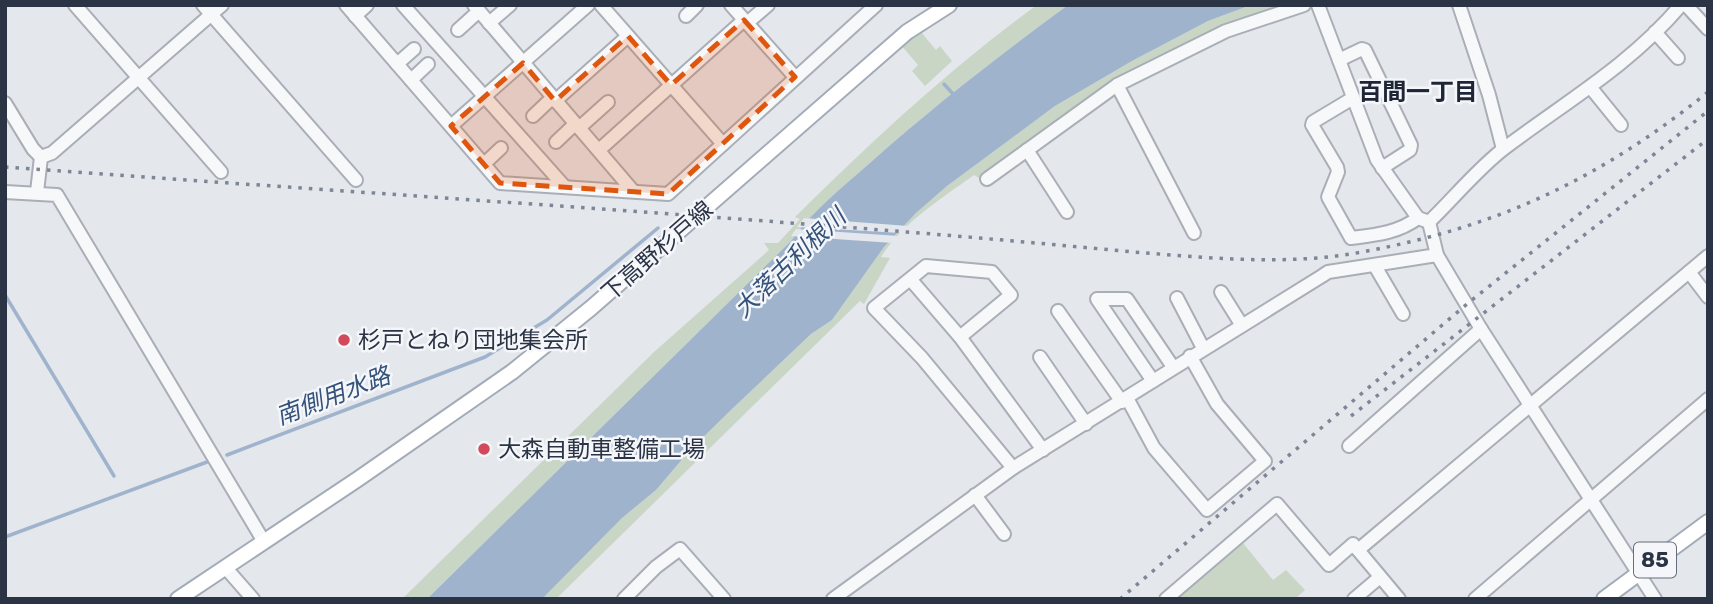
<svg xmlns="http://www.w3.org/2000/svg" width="1713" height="604" viewBox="0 0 1713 604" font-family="Rubik,'Noto Sans JP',sans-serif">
	<rect width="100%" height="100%" fill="#e4e7ec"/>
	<g fill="#c9d6c5">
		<path d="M1037 5H1068C1000 55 934 106 871 162 843 187 813 210 791 241L427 599H402L654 352 769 250 764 243H778L800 219 795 217C871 142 949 69 1037 5Z"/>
		<path d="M1251 5H1291L1178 47 1117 81 979 178 974 175C941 199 903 222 881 257L890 258 864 304 860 301 556 599H542L622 518 656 490 691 449 731 410 811 334 832 320 884 247 916 213 947 186 1055 106 1132 61 1208 21Z"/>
		<path d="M921 32 936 50 940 46 952 61 925 86 912 71 918 65 901 45Z"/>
		<path d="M1243 543 1273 580 1286 570 1305 590 1295 599H1177Z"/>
	</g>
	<path fill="#9fb4cc" d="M1068 5H1251L1208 21 1132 61 1055 106 947 186 916 213 884 247 832 320 811 334 731 410 691 449 656 490 622 518 542 599H427L791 241C813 210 843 187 871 162 934 106 1000 55 1068 5Z"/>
	<g fill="#e4e7ec">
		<path d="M804 218 908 226 901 233 797 227Z"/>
		<path d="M796 229 899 236 893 243 791 236Z"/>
	</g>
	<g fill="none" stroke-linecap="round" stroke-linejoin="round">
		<g stroke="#9fb4cc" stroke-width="3.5">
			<path d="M944 84 954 95"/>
			<path d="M5 295 114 476"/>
			<path d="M227 455 485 357 547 320 658 228"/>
			<path d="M5 537 207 462"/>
		</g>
		<defs>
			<g id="minor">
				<path d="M75 5 221 172"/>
				<path d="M203 5 356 180"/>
				<path d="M346 5 500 183 668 194 876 5"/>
				<path d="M403 5 564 186"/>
				<path d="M474 5 633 191"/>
				<path d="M601 5 723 144"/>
				<path d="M731 5 795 77"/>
				<path d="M1318 5 1377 160 1418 218"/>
				<path d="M1459 5 1489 95 1503 149"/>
				<path d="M1686 5 1708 29"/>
				<path d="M355 16 367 5"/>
				<path d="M686 16 697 5"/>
				<path d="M489 23 510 5"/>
				<path d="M747 23 768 5"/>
				<path d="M458 30 479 11"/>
				<path d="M1655 32 1678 58"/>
				<path d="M1339 60 1362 49 1365 50 1411 145 1410 150 1382 168"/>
				<path d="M397 64 414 49"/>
				<path d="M411 80 428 64"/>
				<path d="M1117 85 1194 233"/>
				<path d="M1591 88 1621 125"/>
				<path d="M1353 98 1313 122 1312 125 1337 167 1338 172 1328 197 1351 238C1375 235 1398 233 1418 218L1429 222"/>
				<path d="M555 101 628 36"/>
				<path d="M5 103 33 149 41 157"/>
				<path d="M533 116 552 98"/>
				<path d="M451 126 588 5"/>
				<path d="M579 128 608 102"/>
				<path d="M556 142 575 124"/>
				<path d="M599 150 744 20"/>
				<path d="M1027 150 1067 212"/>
				<path d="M41 157 52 153 222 5"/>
				<path d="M484 164 501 148"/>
				<path d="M987 179 1117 85 1226 31 1304 5"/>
				<path d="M5 192 57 195 263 540"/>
				<path d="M37 192 41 157"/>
				<path d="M1437 255 1481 329 1655 599"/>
				<path d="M1375 266 1403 314"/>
				<path d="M1689 272 1708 297"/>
				<path d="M911 280 960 337 1043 450"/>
				<path d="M1221 292 1241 324"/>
				<path d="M1177 298 1203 348"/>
				<path d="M1058 311 1122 402"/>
				<path d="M960 337 1011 295 992 272 926 266 874 308 922 358 1013 468"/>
				<path d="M1040 357 1086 424"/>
				<path d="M1153 381 1097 299H1127L1173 367"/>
				<path d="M1127 398 1154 448 1207 510 1265 461 1217 404 1190 356"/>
				<path d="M1349 446 1481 329"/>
				<path d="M975 495 1004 534"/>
				<path d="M1358 550 1708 256"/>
				<path d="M225 567 253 599"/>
				<path d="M624 599 656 567 680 549 724 599"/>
				<path d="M833 599 1013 468 1322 276 1328 272 1437 255 1429 222C1454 198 1479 167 1506 147 1567 101 1630 65 1681 5"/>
				<path d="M1166 599 1277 504 1329 565 1353 544 1399 599"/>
				<path d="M1354 599 1380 577"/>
				<path d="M1475 599 1708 399"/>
			</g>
			<g id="major">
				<path d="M178 599 358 479 512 372 591 308 907 32 949 5"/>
				<path d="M1604 599 1708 522"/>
			</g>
		</defs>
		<use href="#minor" stroke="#a9aeb7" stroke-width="16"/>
		<use href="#major" stroke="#a3abb8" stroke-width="18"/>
		<use href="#minor" stroke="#f7f8fa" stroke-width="12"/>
		<use href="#major" stroke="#fff" stroke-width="14"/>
		<g stroke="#7d8696" stroke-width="3.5" stroke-dasharray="3.5 7" stroke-linecap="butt">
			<path d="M5 167C306 189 606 208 907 232 983 238 1058 245 1134 252 1209 258 1287 266 1362 252 1498 227 1600 179 1708 92"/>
			<path d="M1351 416 1708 139"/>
			<path d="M1120 599 1467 304 1708 111"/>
		</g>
	</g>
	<path fill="#df570f" fill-opacity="0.2" stroke="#df570f" stroke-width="5" stroke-dasharray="14 9" stroke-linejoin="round" d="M744 20 795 77 668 194 500 183 451 126 523 63 555 101 628 36 671 85Z"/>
	<g fill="#d1495b" stroke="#f4f6f9" stroke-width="2.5">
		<circle cx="344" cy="340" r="7"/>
		<circle cx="484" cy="449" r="7"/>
	</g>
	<g text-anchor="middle" stroke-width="5" stroke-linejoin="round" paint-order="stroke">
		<rect fill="#f4f6f9" stroke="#676e7b" stroke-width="2" x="1634" y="542.5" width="42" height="35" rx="5"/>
		<g font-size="21" font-weight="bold" fill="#2b3445">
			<text x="1655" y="567">85</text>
		</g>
		<g font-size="23" fill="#2b3445" stroke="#f4f6f9">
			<text transform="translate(657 251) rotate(-41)" y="8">下高野杉戸線</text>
		</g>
		<g font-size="23" fill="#2b3445" stroke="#f4f6f9" text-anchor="start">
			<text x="358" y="348">杉戸とねり団地集会所</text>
			<text x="498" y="457">大森自動車整備工場</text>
		</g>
		<g font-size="24" font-weight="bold" fill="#1d2536" stroke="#f4f6f9">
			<text x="1418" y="100">百間一丁目</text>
		</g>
		<g font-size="24" font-style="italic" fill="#34527a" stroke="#f4f6f9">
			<text transform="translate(790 263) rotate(-44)" y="8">大落古利根川</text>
			<text transform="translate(333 396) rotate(-21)" y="8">南側用水路</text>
		</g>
	</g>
	<rect width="1713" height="604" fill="none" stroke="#2b3445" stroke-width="14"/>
</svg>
